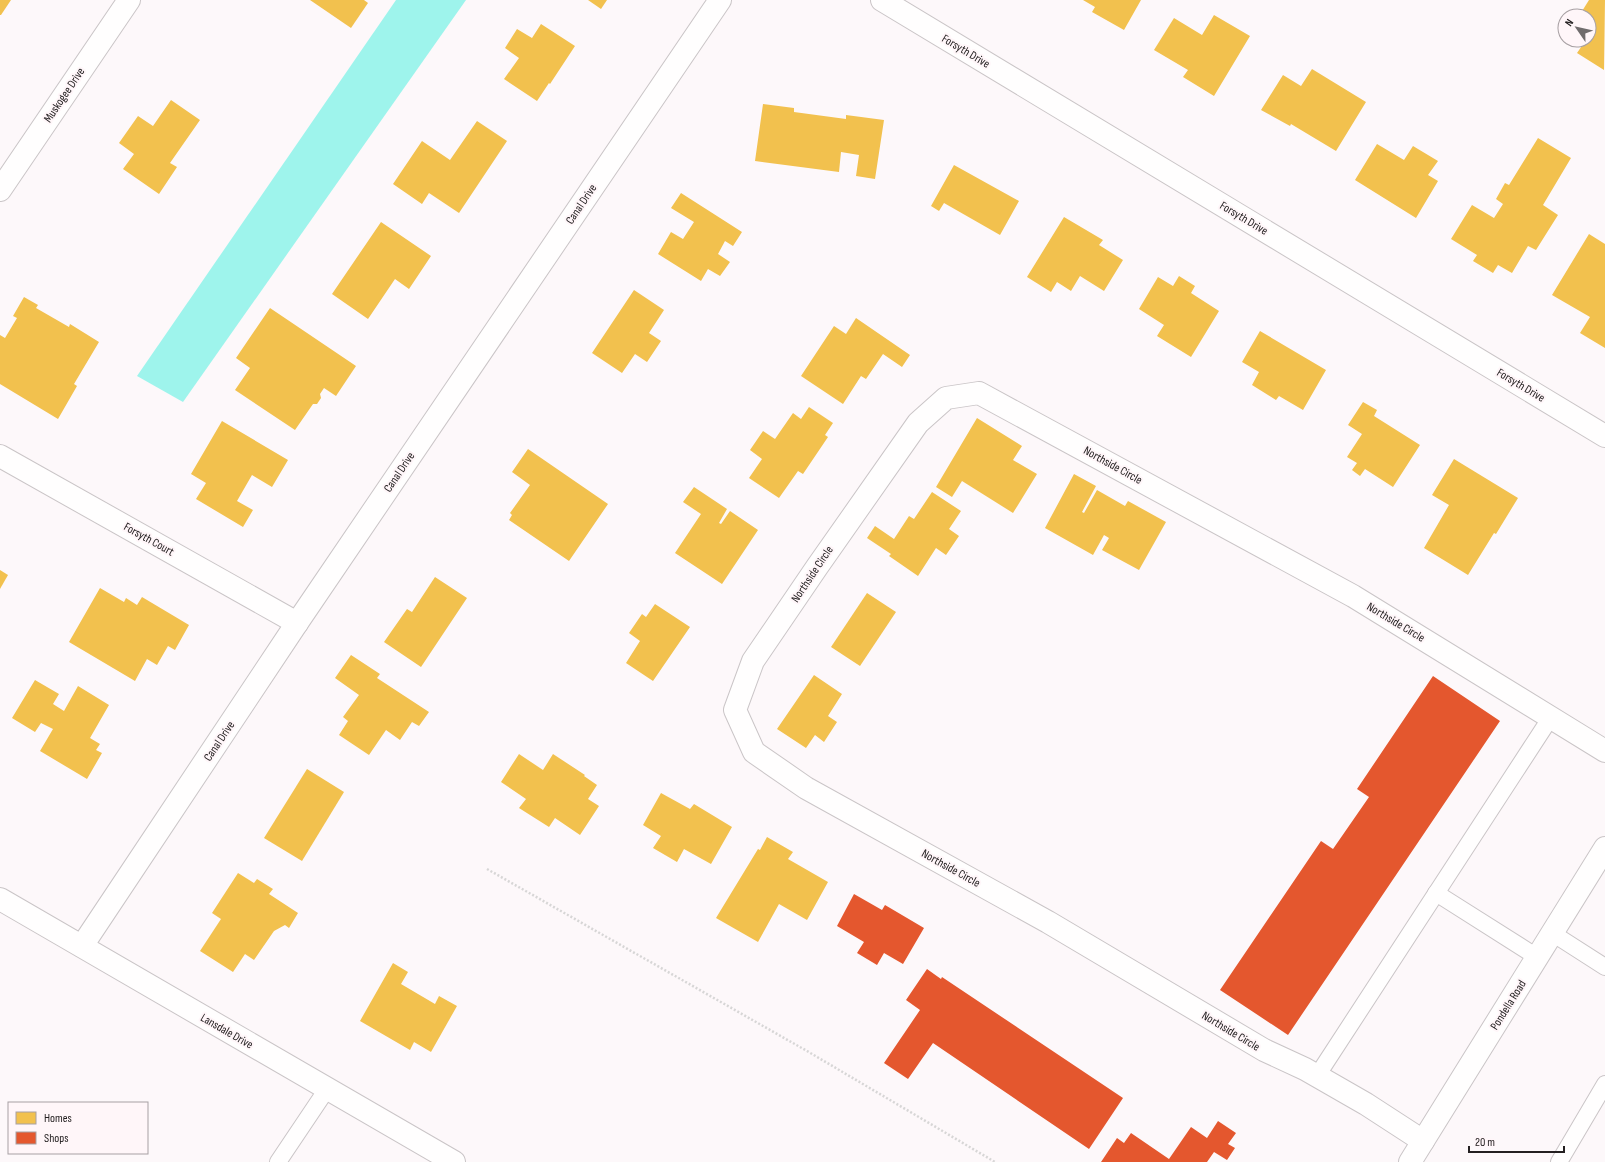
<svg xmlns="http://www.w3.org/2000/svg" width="1605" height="1162" viewBox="0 0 1605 1162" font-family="'Sofia Sans Condensed',sans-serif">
	<rect width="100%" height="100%" fill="#fdf8fa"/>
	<path fill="#9ef4ec" d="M396 0H466L183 402 137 376Z"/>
	<g fill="#f2c14e">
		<path d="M0 0H11L1 15H0Z"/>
		<path d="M310 0H364L368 3 351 28Z"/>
		<path d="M588 0H607L601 9Z"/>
		<path d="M1083 0H1141L1124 30 1092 12 1095 7Z"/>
		<path d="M1589 0H1605L1604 70 1577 53 1586 40H1589V16H1579Z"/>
		<path d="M1214 15 1250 36 1214 96 1183 77 1188 70 1154 50 1174 18 1202 35Z"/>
		<path d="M541 24 575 46 550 84 549 83 537 101 504 79 519 58 505 48 517 29 532 38Z"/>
		<path d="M1312 69 1366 102 1336 151 1291 124 1290 126 1261 110 1283 75 1301 86Z"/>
		<path d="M171 100 200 120 170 163 177 167 159 194 123 169 134 154 119 143 138 116 153 126Z"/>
		<path d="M763 104 794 108V112L846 119V115L884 120 875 179 856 176 859 155 841 152 839 172 755 161Z"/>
		<path d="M477 121 507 141 459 213 429 193 422 204 393 184 422 141 450 160Z"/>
		<path d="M1538 138 1571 158 1543 205 1558 215 1536 250 1528 246 1512 273 1498 265 1493 273 1473 261 1477 255 1451 239 1472 205 1494 218 1503 204 1496 199 1505 183 1509 185Z"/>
		<path d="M1377 144 1404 160 1413 146 1438 161 1428 175 1438 181 1416 218 1355 180Z"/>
		<path d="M954 165 1019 201 1000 235 944 203 939 211 931 206Z"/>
		<path d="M681 193 742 232 733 246 725 241 718 254 730 262 720 276 708 269 701 281 658 254 671 232 683 239 694 222 671 208Z"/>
		<path d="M1064 217 1103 240 1099 245 1123 260 1104 291 1080 276 1071 291 1057 282 1051 292 1027 277Z"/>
		<path d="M381 222 431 256 409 289 395 279 368 319 332 294Z"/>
		<path d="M1589 234 1605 244V348L1580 333 1590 317 1552 295Z"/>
		<path d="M1179 276 1195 286 1191 293 1219 311 1191 357 1157 336 1164 325 1139 309 1158 277 1173 286Z"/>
		<path d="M634 290 664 310 649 333 661 341 647 362 635 354 622 373 592 353Z"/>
		<path d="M24 297 38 305 36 308 69 327 70 324 99 342 74 384 77 386 58 419 0 384V335L5 338 17 318 13 316Z"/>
		<path d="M270 308 356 366 336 396 324 388 320 394 321 398 317 404H313L295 430 235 390 250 368 236 358Z"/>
		<path d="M856 318 910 355 902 367 883 354 866 379 861 376 843 404 801 376 834 326 846 334Z"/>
		<path d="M1260 331 1326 370 1303 410 1279 396 1276 400 1252 385 1259 372 1242 362Z"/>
		<path d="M1363 402 1377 410 1374 416 1420 445 1393 487 1365 469 1360 476 1352 470 1357 463 1347 457 1362 434 1348 425Z"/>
		<path d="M809 407 833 423 825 435 828 437 803 474 798 471 779 498 749 478 762 459 750 450 763 431 775 439 793 413 801 419Z"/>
		<path d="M977 418 1022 446 1013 460 1037 474 1013 513 962 481 952 497 936 487Z"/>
		<path d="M222 421 288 460 272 487 252 475 237 501 253 510 243 527 196 499 206 483 191 474Z"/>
		<path d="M528 449 608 504 569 561 509 520 512 515 510 513 530 485 512 472Z"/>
		<path d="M1454 459 1518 498 1496 534 1494 533 1468 575 1424 548 1449 505 1432 495Z"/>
		<path d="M1074 474 1096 486 1082 512 1084 513 1097 490 1125 506 1128 501 1166 522 1139 570 1102 550 1109 538 1104 535 1093 555 1045 528Z"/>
		<path d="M694 487 727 509 719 523 721 524 730 511 758 530 722 584 675 553 701 514 683 502Z"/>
		<path d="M932 492 961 511 949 529 959 536 946 555 936 548 918 576 889 556 891 554 867 538 875 526 894 539 909 516 914 519Z"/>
		<path d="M0 570 8 575 0 589Z"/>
		<path d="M435 577 467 598 421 667 384 642 407 609 412 612Z"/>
		<path d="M100 588 124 602 126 598 137 605 142 597 189 625 175 650 168 646 157 665 147 659 135 681 69 642Z"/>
		<path d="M867 593 896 612 860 666 831 647Z"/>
		<path d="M655 604 690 627 653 681 626 663 640 641 629 633 642 614 646 617Z"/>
		<path d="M351 655 380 674 377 678 429 712 419 726 412 722 400 740 386 730 369 755 339 735 348 721 343 717 359 695 335 678Z"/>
		<path d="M814 675 842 694 828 716 837 722 824 742 815 735 806 748 777 729Z"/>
		<path d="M35 680 59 694 53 704 64 711 78 686 109 705 90 738 100 744 96 750 102 753 87 779 40 751 53 729 41 723 35 732 12 718Z"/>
		<path d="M519 754 543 770 553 754 585 775 584 776 597 785 588 799 599 806 580 835 555 818 549 827 519 808 526 799 501 782Z"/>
		<path d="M307 769 344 792 302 861 264 838Z"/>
		<path d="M661 793 690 809 694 804 732 827 711 864 684 849 677 862 653 848 661 836 643 825Z"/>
		<path d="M767 837 793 852 788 859 828 882 807 920 779 904 758 942 716 918 758 849 760 850Z"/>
		<path d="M238 873 254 883 257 879 273 889 269 894 298 913 289 928 285 925 274 931 254 960 245 954 233 972 200 951 221 919 212 913Z"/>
		<path d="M393 963 408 972 401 984 435 1004 439 996 457 1006 431 1052 414 1042 410 1050 360 1021Z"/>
	</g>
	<g fill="#e4572e">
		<path d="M1433 676 1500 721 1288 1035 1220 990 1321 841 1333 849 1369 797 1357 789Z"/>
		<path d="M854 894 882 910 885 905 924 928 903 964 884 953 877 965 857 953 864 942 837 926Z"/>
		<path d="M927 969 941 979 942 977 1123 1098 1089 1149 933 1043 908 1079 884 1063 920 1010 906 1000Z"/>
		<path d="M1218 1121 1236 1133 1228 1144 1235 1148 1227 1160 1214 1152 1207 1162H1101L1117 1138 1124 1143 1131 1133 1169 1159 1191 1127 1207 1138Z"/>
	</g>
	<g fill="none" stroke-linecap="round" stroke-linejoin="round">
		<defs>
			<g id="service">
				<path d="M1436 893 1537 957"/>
				<path d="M1552 933 1605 967"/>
				<path d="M1317 1076 1551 717"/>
				<path d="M278 1162 327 1089"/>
				<path d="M1559 1162 1605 1084"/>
			</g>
			<g id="minor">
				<path d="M882 0 1605 436"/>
				<path d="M0 190 129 0"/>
				<path d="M0 456 297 623"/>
				<path d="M0 899 454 1162"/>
				<path d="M82 946 297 623 720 0"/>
				<path d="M1423 1141 1366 1104 1305 1069 1264 1050 1048 922 806 788 754 752 735 710 753 661 817 567 918 423 946 398 979 393 1353 596 1605 751"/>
			</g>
			<path id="secondary" d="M1410 1162 1605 848"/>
		</defs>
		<use href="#service" stroke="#cac5c7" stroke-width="18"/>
		<use href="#minor" stroke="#cac5c7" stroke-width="24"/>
		<use href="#secondary" stroke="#cac5c7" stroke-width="24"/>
		<path stroke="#d7d6d6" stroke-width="2.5" stroke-dasharray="2 2" stroke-linecap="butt" d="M487 869 807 1051 995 1162"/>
		<use href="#service" stroke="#fffefe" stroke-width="16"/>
		<use href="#minor" stroke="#fffefe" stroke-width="22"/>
		<use href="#secondary" stroke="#fffefe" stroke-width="22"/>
	</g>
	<g text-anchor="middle" stroke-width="4" stroke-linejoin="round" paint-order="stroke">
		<g font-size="12" fill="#242021" stroke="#fff6f9">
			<text transform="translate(966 51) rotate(31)" y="4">Forsyth Drive</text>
			<text transform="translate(64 95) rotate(-56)" y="4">Muskogee Drive</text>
			<text transform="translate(581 204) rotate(-56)" y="4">Canal Drive</text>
			<text transform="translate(1244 218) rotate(31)" y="4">Forsyth Drive</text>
			<text transform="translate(1521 385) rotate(31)" y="4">Forsyth Drive</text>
			<text transform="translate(1113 465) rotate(29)" y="4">Northside Circle</text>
			<text transform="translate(399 472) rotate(-56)" y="4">Canal Drive</text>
			<text transform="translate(149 539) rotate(29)" y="4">Forsyth Court</text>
			<text transform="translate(812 574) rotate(-56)" y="4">Northside Circle</text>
			<text transform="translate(1396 622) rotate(31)" y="4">Northside Circle</text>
			<text transform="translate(219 741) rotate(-56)" y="4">Canal Drive</text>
			<text transform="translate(951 868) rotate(29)" y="4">Northside Circle</text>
			<text transform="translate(1508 1005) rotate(-58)" y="4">Pondella Road</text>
			<text transform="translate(227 1031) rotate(30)" y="4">Lansdale Drive</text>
			<text transform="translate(1231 1031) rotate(31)" y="4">Northside Circle</text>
		</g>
	</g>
	<rect x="8" y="1102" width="140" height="52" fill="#fff6f9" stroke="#a7a0a3"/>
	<rect x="16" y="1112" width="20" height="12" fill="#f2c14e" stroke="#a7a0a3"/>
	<text x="44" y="1122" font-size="12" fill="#242021">Homes</text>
	<rect x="16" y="1132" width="20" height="12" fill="#e4572e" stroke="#a7a0a3"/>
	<text x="44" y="1142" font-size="12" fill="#242021">Shops</text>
	<g transform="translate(1577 28) rotate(304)"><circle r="19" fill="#fff6f9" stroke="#a7a0a3"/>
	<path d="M0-3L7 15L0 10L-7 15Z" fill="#706c6d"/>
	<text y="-6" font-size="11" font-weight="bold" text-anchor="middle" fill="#242021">N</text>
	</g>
	<path d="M1469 1146v6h95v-6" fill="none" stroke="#242021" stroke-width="2"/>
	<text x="1475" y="1146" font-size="12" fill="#242021" stroke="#fff6f9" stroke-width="3" paint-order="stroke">20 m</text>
</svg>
